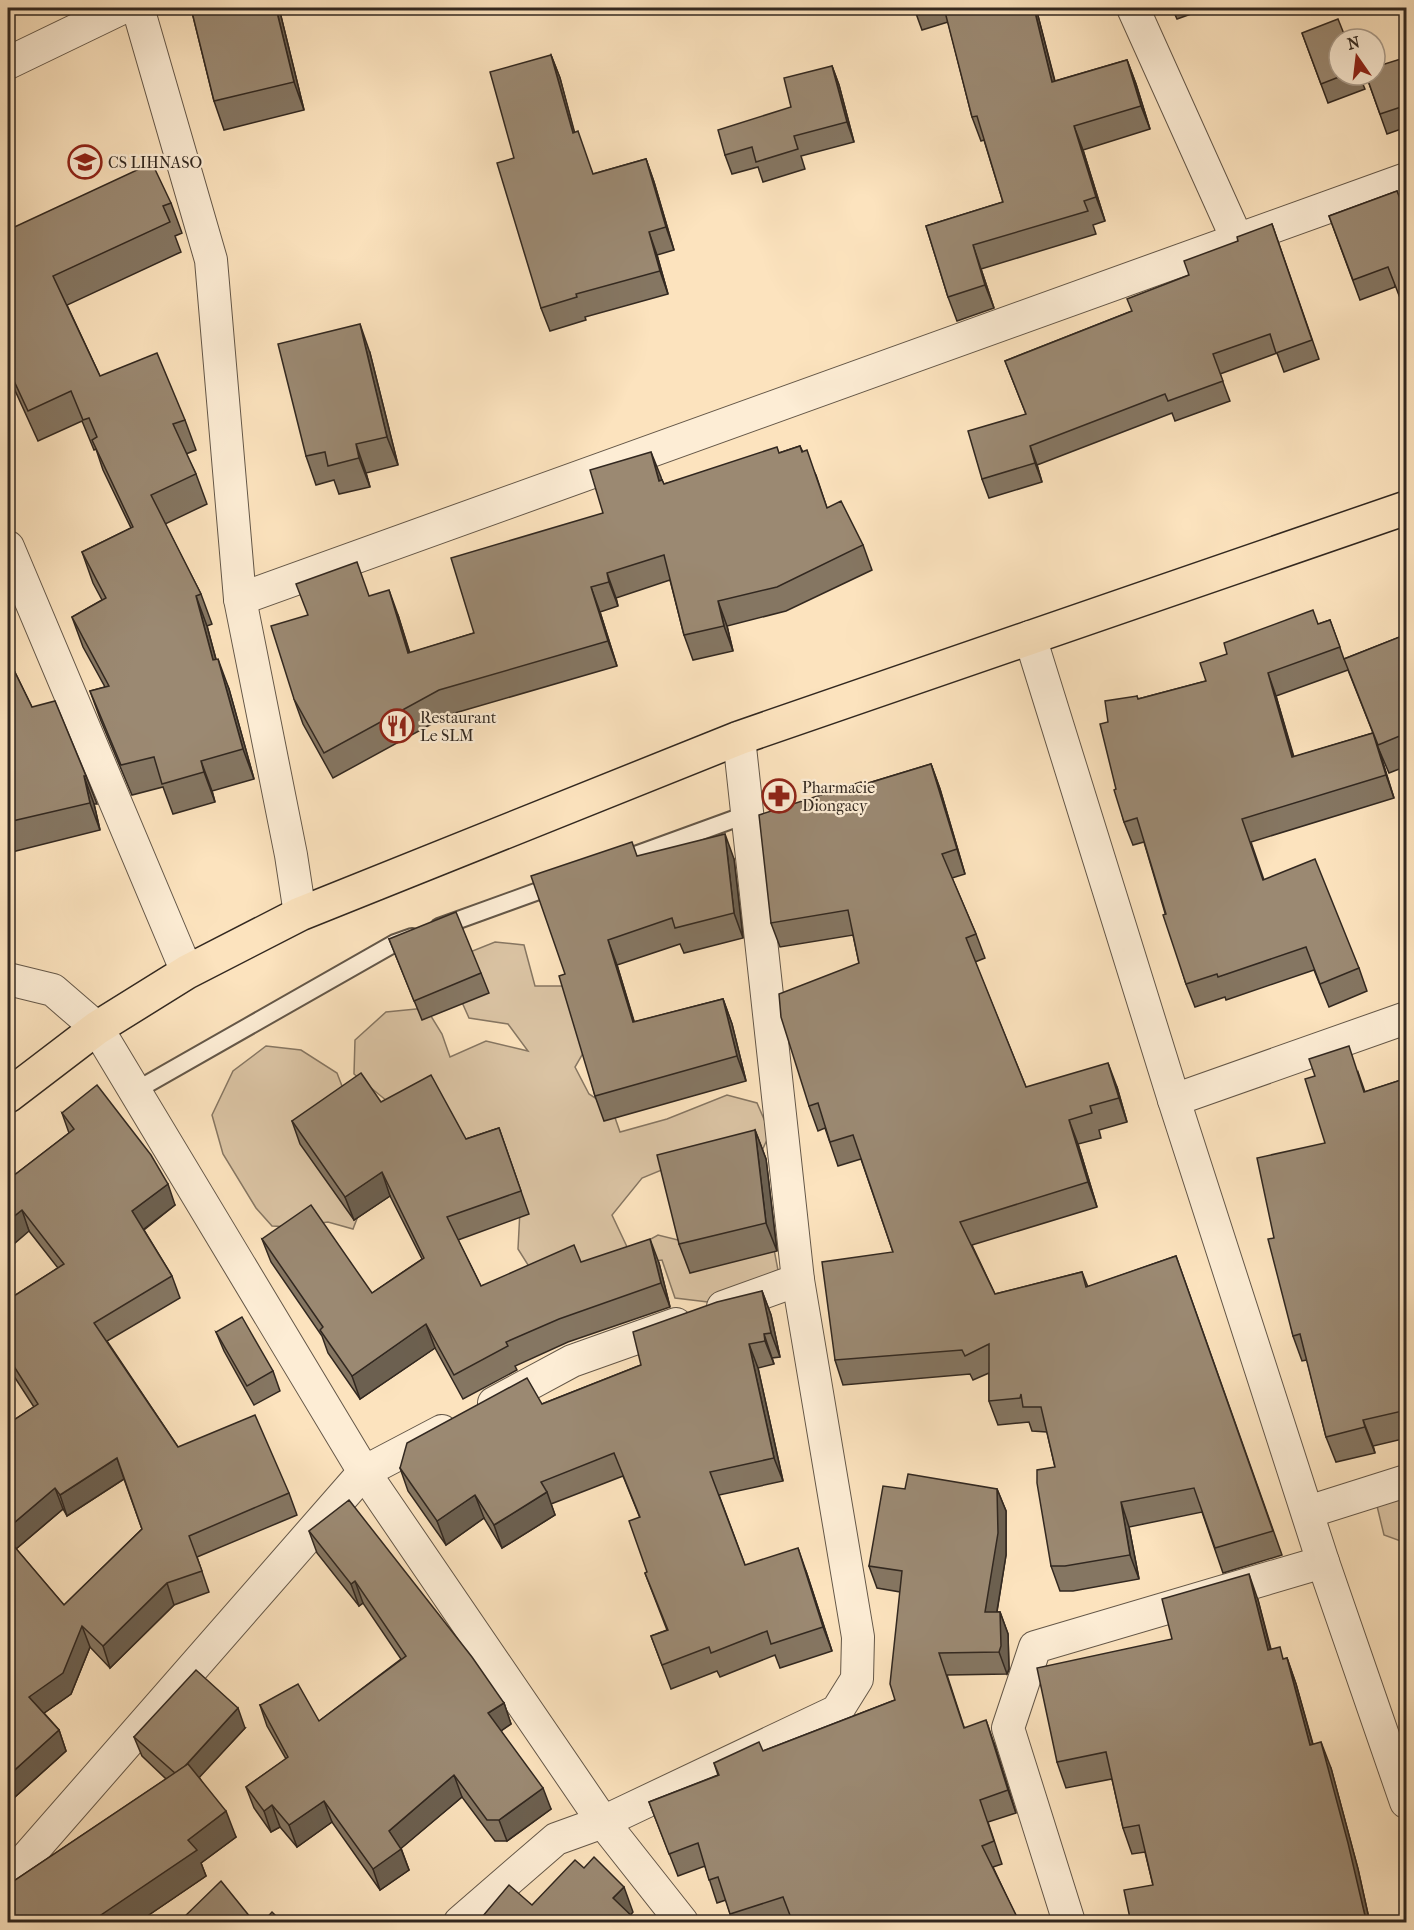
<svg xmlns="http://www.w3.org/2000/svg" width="1414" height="1930" viewBox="0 0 1414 1930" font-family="'IM FELL French Canon',serif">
	<rect width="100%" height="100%" fill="#fce3be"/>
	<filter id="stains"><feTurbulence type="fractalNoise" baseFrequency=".00333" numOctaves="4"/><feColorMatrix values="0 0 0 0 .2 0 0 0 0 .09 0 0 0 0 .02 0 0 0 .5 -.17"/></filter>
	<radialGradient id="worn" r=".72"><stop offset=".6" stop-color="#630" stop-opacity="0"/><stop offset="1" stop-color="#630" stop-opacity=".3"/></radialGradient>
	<g fill="#dac3a3" stroke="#867662" stroke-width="1.5">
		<path d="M495 942 524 945 535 986H564L589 1043 575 1067 589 1094 612 1109 620 1132 667 1119 727 1095 757 1103 770 1133 752 1173 693 1157 642 1178 612 1215 629 1251 658 1235 690 1243 772 1239 778 1270 708 1302 675 1298 662 1260 535 1276 518 1249 520 1210 354 1074 355 1040 386 1012 426 1008 442 1034 450 1057 486 1041 528 1051 508 1024 469 1018 453 982 455 958Z"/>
		<path d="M266 1046 301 1050 337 1073 347 1099 368 1190 353 1229 328 1222 291 1227 272 1226 256 1208 223 1154 212 1115 233 1071Z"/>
		<path d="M1406 1475V1543L1384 1535 1377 1506Z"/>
	</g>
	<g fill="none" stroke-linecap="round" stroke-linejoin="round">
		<defs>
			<g id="service">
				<path d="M616 862 748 814"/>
				<path d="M439 927 555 885"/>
				<path d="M135 1091 395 943 412 937"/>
			</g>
			<g id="minor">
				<path d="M138 8 211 260 240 599 291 855 300 914"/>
				<path d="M1133 8 1237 239"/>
				<path d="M8 63 122 8"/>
				<path d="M8 547 187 972"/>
				<path d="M240 599 1406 179"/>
				<path d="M1030 637 1174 1100 1323 1562 1406 1802"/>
				<path d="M8 979 53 990 97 1028 364 1472 603 1822 682 1922"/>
				<path d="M1174 1100 1406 1018"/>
				<path d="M723 1307 798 1280"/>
				<path d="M494 1403 572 1361 676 1324"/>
				<path d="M1308 1512 1406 1481"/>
				<path d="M8 1879 364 1472 442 1431"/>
				<path d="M460 1922 556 1839 603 1822 837 1711 857 1679 858 1637 798 1280 739 738"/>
				<path d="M1069 1922 1008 1728 1035 1647 1323 1562"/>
			</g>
			<path id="primary" d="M8 1096 97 1028 187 972 300 914 739 738 1406 508"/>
		</defs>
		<use href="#service" stroke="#645748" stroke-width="20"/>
		<use href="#minor" stroke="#645748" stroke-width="34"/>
		<use href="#primary" stroke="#322820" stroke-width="36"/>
		<use href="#service" stroke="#fdedd5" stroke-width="16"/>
		<use href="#minor" stroke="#fdedd5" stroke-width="32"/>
		<use href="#primary" stroke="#fce3be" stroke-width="33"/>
	</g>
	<g fill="#857662" stroke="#322820" stroke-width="1.5" fill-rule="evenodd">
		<path d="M191 8H279L304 110 224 130 214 101Z"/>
		<path d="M914 8H1036L1055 81 1127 60 1136 84 1150 129 1083 150 1105 221 1093 225 1096 234 981 269 994 308 957 321 948 297 926 226 1003 202 984 140 981 141 972 117 948 22 922 30Z"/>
		<path d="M1172 8H1208L1177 19Z"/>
		<path d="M1302 33 1339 75H1359L1365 89 1328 103Z"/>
		<path d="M551 55 560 78 574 132 593 174 646 159 654 182 674 250 657 255 668 294 585 317 586 320 550 331 541 308 514 158Z"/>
		<path d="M1407 57V127L1387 134 1366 75Z"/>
		<path d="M832 66 839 85 854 142 801 156 805 169 763 182 758 167 732 174 725 155 791 107Z"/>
		<path d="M1397 191 1395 287 1360 300 1329 216Z"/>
		<path d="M171 203 182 233 175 236 181 252 67 305 100 376 185 420 196 450 186 454 196 474 207 504 165 524 201 594 212 624 207 626 216 659 229 689 254 779 212 791 215 802 173 814 163 787 132 795 101 721 90 691 105 687 83 647 72 617 102 600 93 583 82 552 131 528 103 470 96 449 94 450 82 421 38 441 8 375V230Z"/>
		<path d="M1272 224 1319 359 1284 372 1277 353 1220 374 1230 401 1175 421 1172 413 1037 465 1042 482 989 498 982 479 1026 414 1005 361 1132 311 1189 275 1238 241Z"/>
		<path d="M370 353 398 465 366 473 370 487 339 494 334 480 316 485 306 456Z"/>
		<path d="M800 446 803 452 816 475 827 508 863 545 872 570 786 611 727 626 733 651 693 660 684 635 670 580 616 598 618 606 600 612 617 666 448 715 333 778 303 724 294 699 308 615 369 596 398 615 410 653 474 633 603 513 662 480 664 484 779 453Z"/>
		<path d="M1330 620 1344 659 1407 634V766L1389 773 1377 745 1394 798 1251 842 1264 880 1359 968 1367 991 1329 1007 1314 970 1226 1000 1225 997 1195 1007 1186 984 1144 842 1133 845 1124 822 1116 789 1108 722 1137 696 1138 699 1206 681 1319 624ZM1348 670 1373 733 1294 757 1276 696Z"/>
		<path d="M8 658 32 707 86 776 97 804H94L100 830 8 853Z"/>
		<path d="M931 764 940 789 965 874 952 878 976 934 985 958 975 962 1026 1087H1117L1127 1122 1099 1130 1101 1138 1078 1144 1097 1207 972 1245 995 1294 1082 1272 1088 1287 1176 1256 1282 1555 1223 1573 1202 1512 1129 1527 1139 1579 1073 1591H1060L1051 1566 1055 1467 1047 1432 1032 1431 1029 1422 998 1425 989 1401V1373L973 1380 970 1374 843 1385 835 1360 893 1252 861 1159 838 1166 825 1128 818 1131 809 1106 859 963 853 935 780 947 771 923 862 785Z"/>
		<path d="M637 856 734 859 743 938 684 953 680 944 617 965 634 1022 723 999 732 1024 746 1081 604 1121 595 1096 565 974Z"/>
		<path d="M389 939 481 973 489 993 422 1020Z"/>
		<path d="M1358 1072 1365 1092 1407 1078V1438L1373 1446 1375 1453 1336 1462 1326 1437 1307 1360 1302 1361 1293 1336 1274 1238 1325 1143Z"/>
		<path d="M381 1102 466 1139 499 1128 529 1214 458 1240 481 1286 581 1262 659 1263 670 1307 568 1342 515 1366 517 1370 463 1399 435 1348 360 1399 328 1353 322 1336 271 1262 262 1239 372 1293 422 1259 390 1196 354 1220 300 1144 292 1121Z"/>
		<path d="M62 1113 175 1205 144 1230 172 1276 180 1298 107 1341 178 1447 289 1493 297 1515 197 1557 209 1592 174 1605 110 1668 90 1647 71 1694 44 1713 59 1730 66 1751 15 1797 12 1793 8 1796V1424L34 1407 8 1367V1293L11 1298 58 1268 29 1231 8 1180 69 1133ZM124 1479 142 1529 64 1605 16 1549 63 1509 67 1516Z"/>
		<path d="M755 1130 766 1159 777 1251 690 1273 679 1244Z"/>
		<path d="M762 1291 771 1315 780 1357 772 1358 774 1364 758 1368 783 1481 719 1495 745 1565 806 1571 832 1651 780 1668 775 1655 720 1677 717 1671 671 1689 651 1636 667 1630 645 1573 647 1572 640 1518 623 1476 551 1504 555 1515 502 1548 484 1518 446 1545 408 1491 400 1468 542 1404 641 1365Z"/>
		<path d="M216 1332 273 1371 280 1391 254 1405 224 1351Z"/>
		<path d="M905 1489H997L1006 1511V1555L997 1612H1000L1008 1634 1009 1669 1007 1674 947 1675 964 1727 994 1743 1016 1813 988 1822 1002 1864 993 1867 1019 1923H792L791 1920 783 1923H733L726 1900 717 1903 705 1866 678 1876 649 1802 718 1775 714 1763 763 1751 895 1700 900 1592 877 1588 869 1566Z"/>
		<path d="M309 1531 504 1703 511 1724 501 1731 551 1809 507 1841H495L462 1797 401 1848 409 1870 380 1890 332 1822 297 1847 280 1827 271 1832 254 1808 246 1787 286 1759 267 1726 260 1705 319 1721 401 1659 363 1603 359 1606 317 1553Z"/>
		<path d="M1258 1600 1271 1649 1284 1659 1287 1658 1296 1684 1313 1744 1331 1768 1358 1869 1370 1923H1131L1153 1885 1145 1852 1132 1854 1123 1828 1112 1779 1066 1788 1057 1762 1172 1639Z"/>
		<path d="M245 1728 199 1777 236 1837 201 1863 206 1876 137 1923H8V1885L166 1779 142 1756 134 1737Z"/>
	</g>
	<g fill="#6c6050" stroke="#322820" stroke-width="1.5">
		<path d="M276 8H279L304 110 294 82Z"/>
		<path d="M1034 8H1036L1061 106 1052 82Z"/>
		<path d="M551 55 560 78 581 156 573 133Z"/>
		<path d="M1127 60 1136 84 1150 129 1141 106Z"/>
		<path d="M832 66 839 85 854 142 847 122Z"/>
		<path d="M1074 126 1083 150 1105 221 1096 197Z"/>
		<path d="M646 159 654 182 674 250 666 227Z"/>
		<path d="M649 232 657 255 668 294 660 271Z"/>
		<path d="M973 245 994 308 985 285Z"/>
		<path d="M360 324 370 353 398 465 387 437Z"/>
		<path d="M356 444 366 473 370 487 359 458Z"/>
		<path d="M1030 446 1037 465 1042 482 1035 463Z"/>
		<path d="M651 452 661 477 669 506 659 481Z"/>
		<path d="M607 573 616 598 618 606 609 582Z"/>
		<path d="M591 587 600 612 617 666 608 641Z"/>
		<path d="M389 590 398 615 417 678 408 653Z"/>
		<path d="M196 596 207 626 224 690 213 660Z"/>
		<path d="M718 601 727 626 733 651 724 626Z"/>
		<path d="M218 659 229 689 254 779 243 749Z"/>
		<path d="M1268 673 1276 696 1300 780 1292 757Z"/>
		<path d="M1373 733 1381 756 1394 798 1386 775Z"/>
		<path d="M201 761 212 791 215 802 204 772Z"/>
		<path d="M931 764 940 789 965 874 957 849Z"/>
		<path d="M84 776 94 804 100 830 90 803Z"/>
		<path d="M725 834 734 859 743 938 734 913Z"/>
		<path d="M608 940 617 965 642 1047 633 1022Z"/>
		<path d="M723 999 732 1024 746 1081 737 1056Z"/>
		<path d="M1108 1063 1117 1087 1127 1122 1119 1098Z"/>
		<path d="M1069 1120 1078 1144 1097 1207 1088 1182Z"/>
		<path d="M755 1130 766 1159 777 1251 766 1223Z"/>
		<path d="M382 1172 390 1196 354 1220 345 1197Z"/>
		<path d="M168 1184 175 1205 140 1232 132 1211Z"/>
		<path d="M22 1210 29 1231 8 1249V1221Z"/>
		<path d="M650 1239 659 1263 670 1307 661 1283Z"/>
		<path d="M762 1291 771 1315 780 1357 771 1333Z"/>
		<path d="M426 1324 435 1348 360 1399 352 1376Z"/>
		<path d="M764 1334 774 1364 765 1341Z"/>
		<path d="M749 1344 758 1368 783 1481 774 1458Z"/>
		<path d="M1363 1420 1373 1446 1375 1453 1365 1427Z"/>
		<path d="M117 1458 124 1479 67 1516 60 1495Z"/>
		<path d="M55 1488 63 1509 10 1554 8 1548V1528Z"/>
		<path d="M997 1489 1006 1511V1555L993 1635 985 1612Z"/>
		<path d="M547 1492 555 1515 502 1548 494 1525Z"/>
		<path d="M475 1495 484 1518 446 1545 437 1521Z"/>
		<path d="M1121 1502 1129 1527 1139 1579 1130 1555Z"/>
		<path d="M798 1548 806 1571 832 1651 823 1627Z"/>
		<path d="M1249 1574 1258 1600 1277 1676 1268 1650Z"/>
		<path d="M355 1581 363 1603 359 1606 351 1584Z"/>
		<path d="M167 1583 174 1605 110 1668 103 1646Z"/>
		<path d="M1000 1612 1008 1634 1009 1669 1007 1674 999 1652Z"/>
		<path d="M82 1626 90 1647 71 1694 37 1718 29 1697Z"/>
		<path d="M1287 1658 1296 1684 1320 1771 1310 1745Z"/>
		<path d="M504 1703 511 1724 495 1735 488 1713Z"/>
		<path d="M238 1708 245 1728 184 1794 177 1775Z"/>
		<path d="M986 1720 994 1743 1016 1813 1008 1790Z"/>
		<path d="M59 1730 66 1751 15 1797 8 1776Z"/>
		<path d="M1321 1742 1331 1768 1358 1869 1370 1923H1367L1366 1920Z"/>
		<path d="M454 1775 462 1797 398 1851 401 1849 409 1870 380 1890 373 1869 389 1831Z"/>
		<path d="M8 1782 12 1793 8 1796Z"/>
		<path d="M543 1788 551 1809 507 1841 499 1820Z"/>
		<path d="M324 1801 332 1822 297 1847 289 1825Z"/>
		<path d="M272 1805 280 1827 271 1832 264 1811Z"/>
		<path d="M226 1811 236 1837 201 1863 206 1876 137 1923H89L188 1840Z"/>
		<path d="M624 1887 633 1912 624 1923 613 1898Z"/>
	</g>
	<g fill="#9b8972" stroke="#322820" stroke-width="1.5">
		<path d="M191 8H276L294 82 214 101Z"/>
		<path d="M944 8H1034L1052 82 1127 60 1141 106 1074 126 1096 197 1084 201 1088 211 973 245 985 285 948 297 926 226 1003 202 977 116 972 117Z"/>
		<path d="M1338 19 1346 39H1339V75H1344L1321 84 1302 33Z"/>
		<path d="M551 55 573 133 578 131 593 174 646 159 666 227 649 232 660 271 576 294 577 297 541 308 497 163 514 158 490 72Z"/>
		<path d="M1407 57V105L1380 114 1366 75H1375V67Z"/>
		<path d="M832 66 847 122 794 136 798 149 756 162 752 147 725 155 718 130 791 107 784 78Z"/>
		<path d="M152 163 171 203 163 206 170 222 53 276 100 376 157 353 185 420 173 424 196 474 151 495 201 594 196 596 213 660 218 659 243 749 201 761 204 772 162 784 154 757 121 765 90 691 109 686 72 617 106 598 82 552 133 527 92 440 97 437 89 418 83 420 71 391 28 411 8 368V230Z"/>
		<path d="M1397 191 1407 216V316L1388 267 1353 280 1329 216Z"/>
		<path d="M1272 224 1312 340 1276 353 1270 334 1213 354 1223 381 1168 401 1165 394 1030 446 1035 463 982 479 968 431 1026 414 1005 361 1132 311 1127 299 1189 275 1184 261 1238 241 1237 237Z"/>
		<path d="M360 324 387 437 356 444 359 458 328 466 325 452 306 456 278 344Z"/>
		<path d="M800 446 802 452 807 450 827 508 841 501 863 545 777 587 718 601 724 626 684 635 664 555 607 573 609 582 591 587 608 641 439 690 324 753 294 699 271 626 308 615 296 584 357 562 369 596 389 590 408 653 474 633 451 558 603 513 590 470 651 452 659 481 662 480 664 484 777 447 779 453Z"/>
		<path d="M1313 610 1318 624 1330 620 1340 647 1268 673 1292 757 1373 733 1386 775 1242 819 1263 880 1315 859 1359 968 1320 984 1306 947 1218 977 1217 974 1186 984 1163 915 1166 914 1137 818 1124 822 1114 790 1116 789 1100 724 1108 722 1105 701 1137 696 1138 699 1206 681 1200 663 1227 654 1224 643Z"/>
		<path d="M1407 634V733L1378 745 1344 659Z"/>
		<path d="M8 658 32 707 55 701 86 776H84L90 803 8 822Z"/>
		<path d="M931 764 957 849 942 854 976 934 966 938 1026 1087 1108 1063 1119 1098 1090 1106 1092 1113 1069 1120 1088 1182 960 1222 995 1294 1082 1272 1086 1287 1176 1256 1273 1531 1215 1548 1194 1488 1121 1502 1130 1555 1065 1566H1051L1037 1483V1470L1055 1467 1041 1407H1023L1021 1394 1020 1398 989 1401V1344L965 1356 962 1350 835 1360 822 1262 893 1252 853 1135 830 1142 818 1103 809 1106 781 1017 779 994 859 963 848 910 771 923 759 815 861 782 862 785Z"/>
		<path d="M725 834 734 913 675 928 672 918 608 940 633 1022 723 999 737 1056 595 1096 559 976 565 974 531 876 632 842 637 856Z"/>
		<path d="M456 912 481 973 414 1001 389 939Z"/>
		<path d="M1349 1046 1364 1092 1407 1078V1410L1363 1420 1365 1427 1326 1437 1300 1334 1293 1336 1268 1239 1274 1238 1257 1158 1325 1143 1305 1079 1315 1076 1309 1059Z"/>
		<path d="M361 1073 381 1102 431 1075 466 1139 499 1128 521 1191 447 1217 481 1286 574 1245 581 1262 650 1239 661 1283 559 1319 506 1342 508 1346 454 1375 426 1324 352 1376 320 1330 323 1327 262 1239 311 1205 372 1293 424 1258 382 1172 345 1197 292 1121Z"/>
		<path d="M97 1085 151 1155 168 1184 132 1211 172 1276 94 1323 178 1447 255 1415 289 1493 189 1536 202 1571 167 1583 103 1646 82 1626 63 1673 29 1697 59 1730 8 1776V1539L64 1605 142 1529 117 1458 60 1495 55 1488 8 1528V1424L38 1404 8 1357V1293L11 1298 64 1264 22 1210 8 1221V1180L74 1129 62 1113Z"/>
		<path d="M755 1130 766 1223 679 1244 657 1155Z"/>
		<path d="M762 1291 771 1333 764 1334 765 1341 749 1344 774 1458 710 1472 745 1565 798 1548 823 1627 771 1644 767 1631 711 1653 709 1647 662 1665 651 1636 668 1630 645 1573 647 1572 629 1521 640 1517 614 1453 541 1482 547 1492 494 1525 475 1495 437 1521 400 1468 407 1443 527 1378 542 1404 641 1365 633 1332 717 1302Z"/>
		<path d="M242 1317 273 1371 247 1386 216 1332Z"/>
		<path d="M908 1474 997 1489 998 1533 985 1612H1000L1001 1646 999 1652 939 1653 964 1728 986 1720 1008 1790 980 1800 994 1841 982 1846 1019 1921 1017 1923H793L783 1897 730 1914 718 1877 709 1880 698 1843 669 1854 649 1802 719 1775 714 1763 759 1742 763 1751 895 1700 890 1684 902 1571 869 1566 883 1486 905 1489Z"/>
		<path d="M349 1500 472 1657 504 1703 488 1713 543 1788 499 1820H487L454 1775 389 1831 401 1849 373 1869 324 1801 289 1825 272 1805 264 1811 246 1787 288 1757 260 1705 298 1684 319 1721 406 1656 355 1581 351 1584 309 1531Z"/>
		<path d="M1249 1574 1268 1650 1280 1647 1283 1659 1287 1658 1310 1745 1321 1742 1348 1843 1366 1920 1357 1923H1131L1124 1890 1153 1885 1139 1825 1123 1828 1106 1752 1057 1762 1037 1668 1172 1639 1162 1599Z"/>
		<path d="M196 1670 238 1708 185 1766 175 1773 134 1737Z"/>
		<path d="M188 1764 226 1811 188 1840 197 1850 89 1923H8V1913L12 1909 8 1905V1885Z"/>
		<path d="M594 1857 624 1887 613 1898 639 1923H477L509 1885 532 1905 575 1860 584 1868Z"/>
		<path d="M221 1881 255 1923H186L183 1918Z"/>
		<path d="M272 1912 283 1923H262Z"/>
	</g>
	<defs>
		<symbol id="school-ring" viewBox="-11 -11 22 22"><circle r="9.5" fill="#fdedd5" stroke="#8f2418" stroke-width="1.5"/><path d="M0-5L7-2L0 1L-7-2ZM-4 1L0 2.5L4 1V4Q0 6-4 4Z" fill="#8f2418"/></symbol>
		<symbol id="restaurant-ring" viewBox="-11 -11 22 22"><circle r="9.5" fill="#fdedd5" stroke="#8f2418" stroke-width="1.5"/><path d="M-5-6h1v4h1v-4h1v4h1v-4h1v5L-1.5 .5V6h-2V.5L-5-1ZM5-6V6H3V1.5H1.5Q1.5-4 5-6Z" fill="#8f2418"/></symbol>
		<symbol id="pharmacy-ring" viewBox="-11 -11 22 22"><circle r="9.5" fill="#fdedd5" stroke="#8f2418" stroke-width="1.5"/><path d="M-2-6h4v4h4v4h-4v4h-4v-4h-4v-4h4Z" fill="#8f2418"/></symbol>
	</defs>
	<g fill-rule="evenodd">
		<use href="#school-ring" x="66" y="143" width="38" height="38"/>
		<use href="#restaurant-ring" x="378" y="707" width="38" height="38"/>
		<use href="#pharmacy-ring" x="760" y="777" width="38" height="38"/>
	</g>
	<g text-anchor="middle" stroke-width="4.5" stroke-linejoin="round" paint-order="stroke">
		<g font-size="16" fill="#322820" stroke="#fdedd5" text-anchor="start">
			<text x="108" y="168">CS LIHNASO</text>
			<text x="420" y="723">Restaurant<tspan x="420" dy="18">Le SLM</tspan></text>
			<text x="802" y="793">Pharmacie<tspan x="802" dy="18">Diongacy</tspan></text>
		</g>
	</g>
	<rect width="1414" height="1930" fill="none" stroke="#fce3be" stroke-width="30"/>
	<rect x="9" y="9" width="1396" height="1912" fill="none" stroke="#322820" stroke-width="3"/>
	<rect x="15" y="15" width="1384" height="1900" fill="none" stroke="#322820" stroke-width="1.5"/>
	<g transform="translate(1357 57) rotate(346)"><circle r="28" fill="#fdedd5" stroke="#ac9e8d" stroke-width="1.5"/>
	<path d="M0-4.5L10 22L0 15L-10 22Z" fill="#8f2418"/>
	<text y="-9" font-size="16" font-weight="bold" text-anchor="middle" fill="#322820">N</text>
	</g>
	<rect width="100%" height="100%" filter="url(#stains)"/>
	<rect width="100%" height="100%" fill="url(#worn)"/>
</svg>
